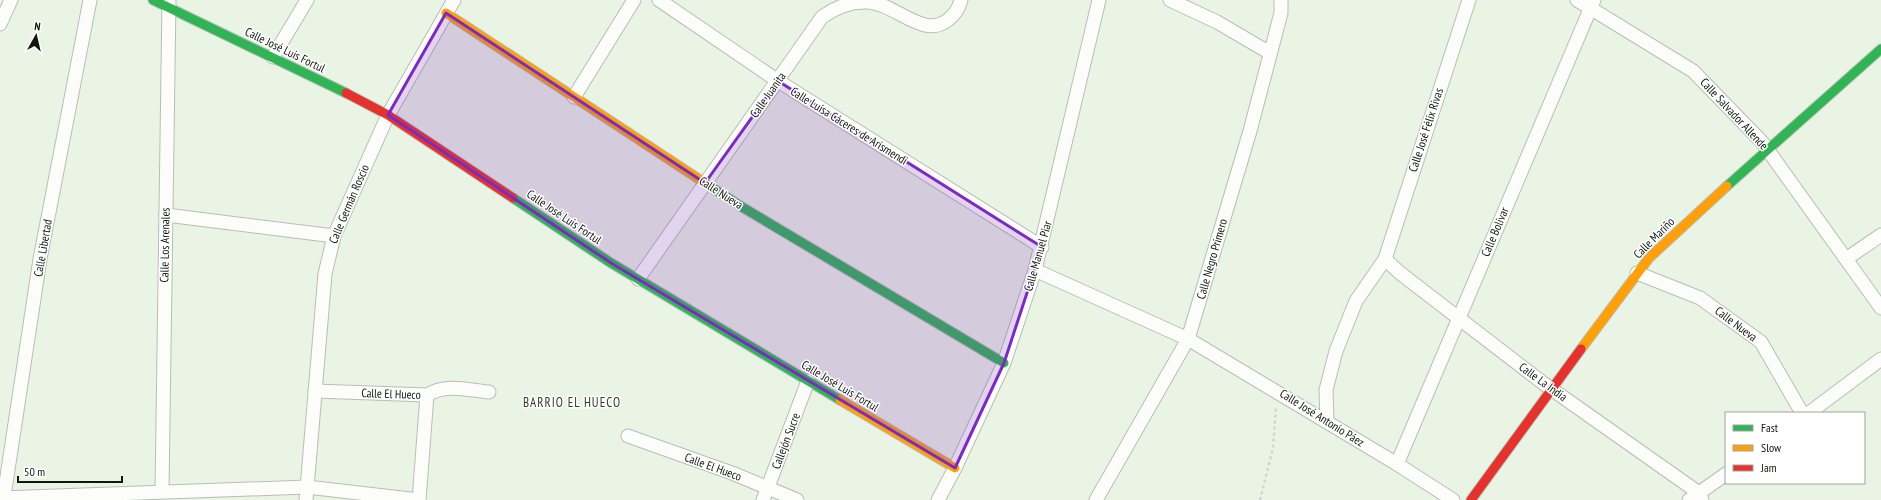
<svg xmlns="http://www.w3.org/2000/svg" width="1881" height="500" viewBox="0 0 1881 500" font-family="'PT Sans Narrow',sans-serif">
	<rect width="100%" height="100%" fill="#eaf4e5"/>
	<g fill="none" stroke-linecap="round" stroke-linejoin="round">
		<defs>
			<g id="street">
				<path d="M659 0 778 81 1042 247"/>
				<path d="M1170 0 1217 22 1270 53"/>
				<path d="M1577 0 1693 71 1762 142 1881 308"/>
				<path d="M0 24 11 0"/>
				<path d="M273 57 307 0"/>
				<path d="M574 97 634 0"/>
				<path d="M166 215 334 236"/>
				<path d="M1385 259 1400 273 1543 383 1699 493 1702 500"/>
				<path d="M1846 259 1881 235"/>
				<path d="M1035 270 1188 339 1397 464 1453 500"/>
				<path d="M1637 273 1700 298 1761 342 1802 413"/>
				<path d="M638 279 822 17C836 7 851 1 868 2 889 4 905 20 925 25 942 29 957 16 961 0"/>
				<path d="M315 391 427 395C446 383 468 390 489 392"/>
				<path d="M1809 413 1881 359"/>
				<path d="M1327 422 1326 390 1336 351 1356 301 1385 259 1469 0"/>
				<path d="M628 436 732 473 797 500"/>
				<path d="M1397 464 1594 0"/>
				<path d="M162 491 169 0"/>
				<path d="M4 496 40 259 90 0"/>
				<path d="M0 498 307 487 419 500 427 395"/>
				<path d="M306 500 325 274 334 236 388 115 454 0"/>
				<path d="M763 500 808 381"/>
				<path d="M938 500 955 468 1004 363 1035 270 1099 0"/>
				<path d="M1096 500 1188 339 1250 131 1281 13V0"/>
				<path d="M1689 500 1726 474"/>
			</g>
			<g id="fast">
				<path d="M153 0 346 93"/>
				<path d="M708 185 742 207 1004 363"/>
				<path d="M1727 186 1881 49"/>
				<path d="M513 198 611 263 840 400"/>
			</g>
			<g id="slow">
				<path d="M446 13 708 185"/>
				<path d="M1581 349 1649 258 1727 186"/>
				<path d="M840 400 955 468"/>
			</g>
			<g id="jam">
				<path d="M346 93 388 115 513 198"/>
				<path d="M1471 500 1581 349"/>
			</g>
		</defs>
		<use href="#street" stroke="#b7bfb4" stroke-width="15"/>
		<use href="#fast" stroke="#b7bfb4" stroke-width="11"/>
		<use href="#slow" stroke="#b7bfb4" stroke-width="11"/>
		<use href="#jam" stroke="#b7bfb4" stroke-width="11"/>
		<path stroke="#d2d5d1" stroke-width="2.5" stroke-dasharray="3 3" stroke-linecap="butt" d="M1260 500 1273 448 1276 406"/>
		<use href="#street" stroke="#fcfdfb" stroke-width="13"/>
		<use href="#fast" stroke="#30b455" stroke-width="9"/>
		<use href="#slow" stroke="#ff9f0a" stroke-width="9"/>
		<use href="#jam" stroke="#e5322d" stroke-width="9"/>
	</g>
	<path fill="#7b2cbf" fill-opacity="0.2" stroke="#7b2cbf" stroke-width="3" stroke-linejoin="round" d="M446 13 705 183 778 81 1042 247 1004 363 955 468 611 263 388 115Z"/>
	<g text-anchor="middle" stroke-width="3" stroke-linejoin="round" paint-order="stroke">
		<g font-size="12" fill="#11170e" stroke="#fff">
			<text transform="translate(285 50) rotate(26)" y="4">Calle José Luis Fortul</text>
			<text transform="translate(768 95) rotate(-55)" y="4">Calle Juanita</text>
			<text transform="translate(1734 114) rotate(47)" y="4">Calle Salvador Allende</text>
			<text transform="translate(849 126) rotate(32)" y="4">Calle Luisa Cáceres de Arismendi</text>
			<text transform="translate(1426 130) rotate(-72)" y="4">Calle José Félix Rivas</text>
			<text transform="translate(721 193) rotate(33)" y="4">Calle Nueva</text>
			<text transform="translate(349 204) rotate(-67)" y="4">Calle Germán Roscio</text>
			<text transform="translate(564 217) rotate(34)" y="4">Calle José Luis Fortul</text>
			<text transform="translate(1495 232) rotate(-67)" y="4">Calle Bolívar</text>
			<text transform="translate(1654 238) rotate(-45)" y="4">Calle Mariño</text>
			<text transform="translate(165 245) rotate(-89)" y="4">Calle Los Arenales</text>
			<text transform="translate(43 248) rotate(-80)" y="4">Calle Libertad</text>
			<text transform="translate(1038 256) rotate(-74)" y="4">Calle Manuel Piar</text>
			<text transform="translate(1212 259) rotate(-74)" y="4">Calle Negro Primero</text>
			<text transform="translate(1736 324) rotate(37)" y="4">Calle Nueva</text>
			<text transform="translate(1543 382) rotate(36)" y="4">Calle La India</text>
			<text transform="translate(840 386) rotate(31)" y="4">Calle José Luis Fortul</text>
			<text transform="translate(391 394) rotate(2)" y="4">Calle El Hueco</text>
			<text transform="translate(1322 418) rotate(32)" y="4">Calle José Antonio Páez</text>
			<text transform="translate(786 441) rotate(-69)" y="4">Callejón Sucre</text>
			<text transform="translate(713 467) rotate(20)" y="4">Calle El Hueco</text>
		</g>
		<g font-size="13" letter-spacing="1" fill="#2f3d28" stroke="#fff">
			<text x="572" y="407">BARRIO EL HUECO</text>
		</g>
	</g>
	<rect x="1725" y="412" width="140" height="72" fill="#ffffff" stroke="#a0a29f"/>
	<rect x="1733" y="425" width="20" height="6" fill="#30b455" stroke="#a0a29f"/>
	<text x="1761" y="432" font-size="12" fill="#11170e">Fast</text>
	<rect x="1733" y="445" width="20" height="6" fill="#ff9f0a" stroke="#a0a29f"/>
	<text x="1761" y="452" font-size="12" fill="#11170e">Slow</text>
	<rect x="1733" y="465" width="20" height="6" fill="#e5322d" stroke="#a0a29f"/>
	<text x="1761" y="472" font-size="12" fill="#11170e">Jam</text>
	<g transform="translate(36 36) rotate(8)" stroke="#ffffff" stroke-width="3" paint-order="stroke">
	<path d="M0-3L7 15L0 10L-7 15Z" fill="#11170e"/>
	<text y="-6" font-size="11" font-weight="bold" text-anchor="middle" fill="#11170e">N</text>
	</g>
	<path d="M18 476v6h104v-6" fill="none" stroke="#11170e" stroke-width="2"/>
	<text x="24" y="476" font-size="12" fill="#11170e" stroke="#ffffff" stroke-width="3" paint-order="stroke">50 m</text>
</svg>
